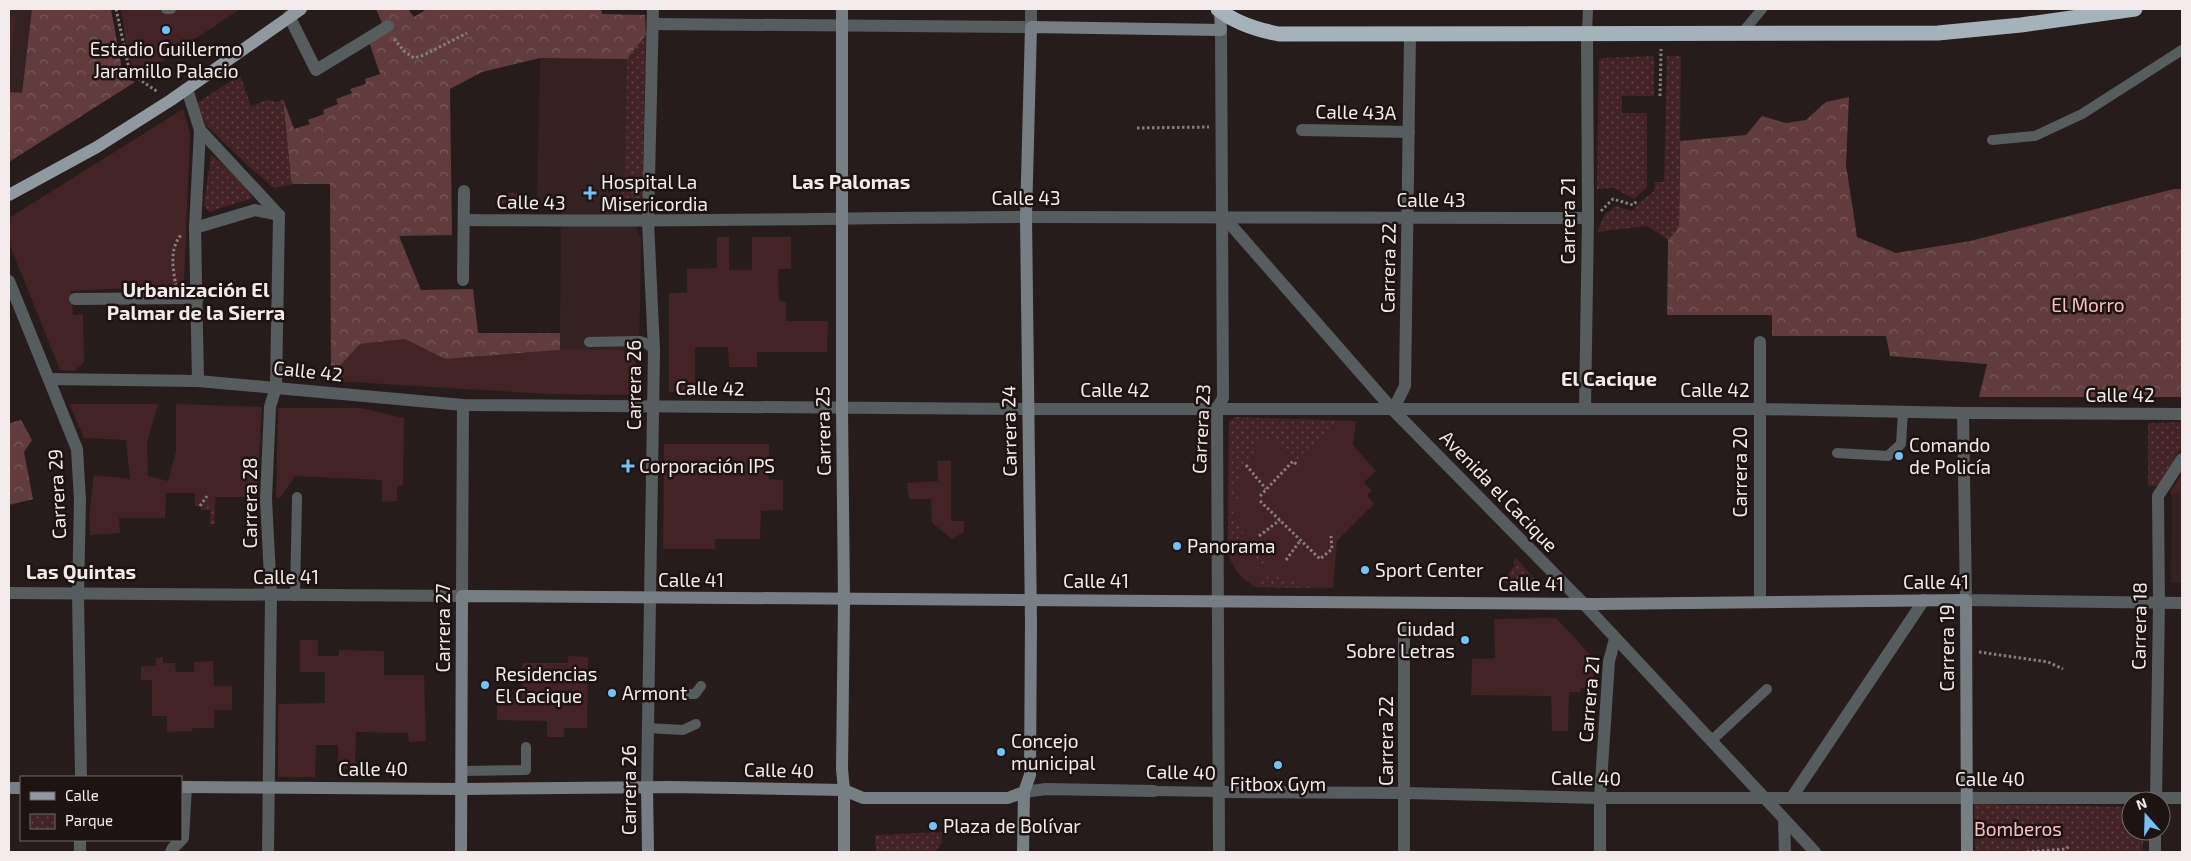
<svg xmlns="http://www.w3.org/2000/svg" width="2191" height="861" viewBox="0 0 2191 861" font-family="'Exo 2',sans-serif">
	<defs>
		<pattern id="forest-crowns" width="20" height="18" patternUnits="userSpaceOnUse" patternTransform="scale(1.25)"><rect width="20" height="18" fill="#613b3d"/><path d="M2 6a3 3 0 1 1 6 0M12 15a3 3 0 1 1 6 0" fill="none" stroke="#785859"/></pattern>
		<pattern id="park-dots" width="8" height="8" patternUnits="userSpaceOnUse" patternTransform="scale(1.25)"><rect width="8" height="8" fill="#432325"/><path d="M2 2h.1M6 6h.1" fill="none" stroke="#5f4345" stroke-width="1.8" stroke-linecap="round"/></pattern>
	</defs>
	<rect width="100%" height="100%" fill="#271c1c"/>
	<g fill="#342223">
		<path d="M9 9H32L22 94 9 92Z"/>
		<path d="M646 35 642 195 637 207 638 237H641L639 351 560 350 561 206H544L537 199 540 58 627 59Z"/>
		<path d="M2182 489V583H2171L2172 496Z"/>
	</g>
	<g fill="#432325">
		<path d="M121 9H240L146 72 133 69 127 50Z"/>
		<path d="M9 15 16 16 9 64Z"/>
		<path d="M183 109 190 133 184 285 71 291 73 315 83 314 84 362 75 371 60 370 9 243V218Z"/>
		<path d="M717 237H729V270H752V237H791V269H778L779 301 786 302V321H828L827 352H757V367H729L728 347H695V392H669V293H687V269L717 268Z"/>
		<path d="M405 339 445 359 560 350H622C638 359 640 371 640 388L634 395 547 394 334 381 331 365 337 369 360 344Z"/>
		<path d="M69 404H158L147 443 148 476 168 481 176 451V404L262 407 257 497H216L215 506H195V493H166L165 518H119L120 533 90 535 89 517 94 475 130 479 126 440 84 438Z"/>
		<path d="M278 408H361L404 418 403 485 397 487V501L382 502V480L295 476 281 497 276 498Z"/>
		<path d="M1235 417 1356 421 1353 445 1376 471 1364 482 1372 491 1367 495 1374 504 1337 541 1333 588 1256 587C1242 580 1230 566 1228 550L1229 422Z"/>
		<path d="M664 444H769V479L783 480V510L761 511 760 539H715V549H663Z"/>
		<path d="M937 461H951V521H964V532L952 539 932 523 931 499H909L907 483 938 481Z"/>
		<path d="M2182 474V489L2172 496 2170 492Z"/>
		<path d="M1556 618 1594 659 1593 688H1581L1580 692H1569L1568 731H1552L1551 696 1471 695 1472 659 1495 658 1494 619Z"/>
		<path d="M300 640H318V656H339V650L384 651V675H424L426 741 409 742 408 733 356 732 355 770 338 768V745H316L315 777H278V704L325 703V672H300Z"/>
		<path d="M568 656 588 657 587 728H564V737H547V721L497 720V698H522V663H568Z"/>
		<path d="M163 657V663H175L176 672H194V662L213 661 214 686H232V710H215L214 728H193L192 731 167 732V716H152V680H141V666H156V658Z"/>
	</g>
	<g fill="url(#forest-crowns)">
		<path d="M32 9H111L123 75 135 82 9 162V92L22 93Z"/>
		<path d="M376 9H408L414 17 427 9H601L602 14 645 15 646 35 627 59 540 58 482 72 450 89 452 235 399 236 421 290 473 289 478 333H560V350L445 359 405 339 360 344 337 369 331 365 330 184H294L291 181 283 99 294 129 310 124 308 120 324 114 323 110 338 104 336 99 352 93 350 89 366 84 365 79 380 74 368 39 386 32Z"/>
		<path d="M1849 97 1846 165 1857 237 1896 253 1970 241 2174 189H2182V397H1979L1987 364 1890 356 1886 336H1772V315H1667L1668 240 1679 227 1680 141 1746 135 1762 116 1786 123 1806 120 1826 102Z"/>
		<path d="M9 420 10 423 21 420 32 440 24 452 33 499 9 505Z"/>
	</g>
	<g fill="url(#park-dots)">
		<path d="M646 35 642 195 637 207H623L621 193 624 192 627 59Z"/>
		<path d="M1654 56V96H1622V113H1647V187L1634 199 1614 188 1597 189 1599 58Z"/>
		<path d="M1667 56H1681L1679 227 1668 240 1647 226 1597 232 1605 214 1616 206 1632 211 1639 203 1654 191 1655 182H1664Z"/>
		<path d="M240 75 251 106 267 100 277 102 283 99 291 181 294 184 274 188 247 165 206 125 197 103Z"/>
		<path d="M211 154 240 180 253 198 209 212 204 205Z"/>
		<path d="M496 193H520V204L496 203Z"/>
		<path d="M1235 417 1342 421 1299 464 1278 439 1261 440 1236 482 1238 499 1229 503 1243 533 1241 538 1228 550 1229 422Z"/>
		<path d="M2182 422V447L2158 486H2148V423Z"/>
		<path d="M201 506H215V524H210V510H201Z"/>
		<path d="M1251 544 1270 563 1261 571 1243 550Z"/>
		<path d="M1516 558 1539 584 1536 589H1512L1504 581 1515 564 1513 562Z"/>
		<path d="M1270 575 1315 588 1256 587Z"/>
		<path d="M1974 804 2131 807V831H2143V852H1975Z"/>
		<path d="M942 832V842L935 852H876L875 835Z"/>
	</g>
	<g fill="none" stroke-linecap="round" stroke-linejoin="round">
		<g stroke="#877d7d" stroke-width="3" stroke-dasharray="2.5 2.5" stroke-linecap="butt">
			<path d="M116 9 130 73 158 92"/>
			<path d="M394 39 405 52 414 58 424 55 467 33"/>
			<path d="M1660 96 1661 49"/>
			<path d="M1137 128 1209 127"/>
			<path d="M606 208V193"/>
			<path d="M1601 211 1613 199 1633 205 1637 201"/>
			<path d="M176 286C173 269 169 249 181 235"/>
			<path d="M1246 465 1266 489"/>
			<path d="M1260 496 1293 461 1298 466"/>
			<path d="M1260 501 1320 559 1332 549 1331 536"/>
			<path d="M200 506 207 496"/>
			<path d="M1259 536 1280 520"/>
			<path d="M1286 560 1300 541"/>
			<path d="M1979 652 2048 662 2063 669"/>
			<path d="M2027 852 2066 849 2069 846"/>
		</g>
		<g stroke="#575c5f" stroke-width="10">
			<path d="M166 9H171"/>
			<path d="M1587 33 1588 9"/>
			<path d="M1742 33 1762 9"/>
			<path d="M1992 140 2035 136 2082 114 2182 50"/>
			<path d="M589 342 640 341 646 343 654 350"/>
			<path d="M1837 453 1888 456 1901 444 1903 411"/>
			<path d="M295 596 297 497"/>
			<path d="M649 694H695L701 686"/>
			<path d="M648 728 683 730 696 724"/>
			<path d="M1711 741 1767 689"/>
			<path d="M462 771 526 770V747"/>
			<path d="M1154 791 1220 792"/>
		</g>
		<g stroke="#575c5f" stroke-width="12">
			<path d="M289 16 316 70 388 26"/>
			<path d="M653 24 1031 27V9"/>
			<path d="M187 89 200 130 195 228 198 381"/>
			<path d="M200 130 279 215"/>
			<path d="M1302 130 1409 132"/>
			<path d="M1223 216 1393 410 1583 603 1815 852"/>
			<path d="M464 220C652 222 840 218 1028 217 1215 216 1401 219 1588 218"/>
			<path d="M195 228 255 210 279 215"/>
			<path d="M463 280 464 191"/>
			<path d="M9 281 77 449 80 500 78 594 81 777"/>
			<path d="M75 299 198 298"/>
			<path d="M1760 342V601"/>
			<path d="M49 379 198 381 463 405 1028 409H1759L1963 413 2182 414"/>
			<path d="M1585 409 1588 218 1587 33"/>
			<path d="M1393 410 1405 386 1410 35"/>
			<path d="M1963 413 1966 600 2182 603"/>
			<path d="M9 593 462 596 463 405"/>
			<path d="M647 788 654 350 648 221 653 9"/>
			<path d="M1024 792 1046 789 1154 791"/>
			<path d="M1220 792 1405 793 1600 798H2182"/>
			<path d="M1792 797 1924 600"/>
			<path d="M2156 801 2159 603 2158 496 2182 459"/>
			<path d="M1784 819 1785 852"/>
			<path d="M80 852V840"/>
			<path d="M171 852 173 848 183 838 186 787"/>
			<path d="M268 852 271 596 266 499 270 407 276 387 279 215"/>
			<path d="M1219 852 1217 408 1223 398 1221 30"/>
			<path d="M1404 852V630"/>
			<path d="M1600 852V798L1609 661 1615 639"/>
			<path d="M2155 852V831"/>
		</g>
		<g stroke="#777f84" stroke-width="12">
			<path d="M842 9V409L844 600 842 769 844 790V852"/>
			<path d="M181 787 462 789 671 787 844 790 863 798H1008L1024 792"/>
			<path d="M9 788H21"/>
			<path d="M647 788 648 852"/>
			<path d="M461 852 462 596 1597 604 1966 600 1967 852"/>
			<path d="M1023 852 1024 792 1030 775 1031 623 1026 217 1031 27 1221 30 1220 11"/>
		</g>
		<path stroke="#9099a0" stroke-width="12" d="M9 195 97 147 171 100 301 9"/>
		<path stroke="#a6b2ba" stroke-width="15" d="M1218 9C1235 23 1258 30 1279 34L1938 33 2021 25 2135 9"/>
	</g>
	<g fill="#73c1f5" stroke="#1d1313" stroke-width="2">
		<circle cx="166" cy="30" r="5"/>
		<path d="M587.5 185.5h5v5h5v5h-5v5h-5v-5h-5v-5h5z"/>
		<circle cx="1899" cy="456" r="5"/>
		<path d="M625.5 458.5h5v5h5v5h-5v5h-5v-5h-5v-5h5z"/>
		<circle cx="1177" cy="546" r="5"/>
		<circle cx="1365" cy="570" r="5"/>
		<circle cx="1465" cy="640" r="5"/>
		<circle cx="485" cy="685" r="5"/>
		<circle cx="612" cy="693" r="5"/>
		<circle cx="1001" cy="752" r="5"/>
		<circle cx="1278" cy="765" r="5"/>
		<circle cx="933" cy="826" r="5"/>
	</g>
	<g text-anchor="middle" stroke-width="5" stroke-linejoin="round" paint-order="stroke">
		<g font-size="19" fill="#f3ebeb" stroke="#1d1313" text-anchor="start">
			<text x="166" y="56" text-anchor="middle">Estadio Guillermo<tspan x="166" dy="22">Jaramillo Palacio</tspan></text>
			<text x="601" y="189">Hospital La<tspan x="601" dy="22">Misericordia</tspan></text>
			<text x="1909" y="452">Comando<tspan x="1909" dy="22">de Policía</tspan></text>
			<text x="639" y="473">Corporación IPS</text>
			<text x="1187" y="553">Panorama</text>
			<text x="1375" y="577">Sport Center</text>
			<text x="1455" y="636" text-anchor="end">Ciudad<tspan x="1455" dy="22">Sobre Letras</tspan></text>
			<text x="495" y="681">Residencias<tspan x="495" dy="22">El Cacique</tspan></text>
			<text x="622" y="700">Armont</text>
			<text x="1011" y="748">Concejo<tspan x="1011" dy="22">municipal</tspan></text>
			<text x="1278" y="791" text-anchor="middle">Fitbox Gym</text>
			<text x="943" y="833">Plaza de Bolívar</text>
		</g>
		<g font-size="19" fill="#f3ebeb" stroke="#1d1313">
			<text transform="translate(1356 112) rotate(1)" y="7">Calle 43A</text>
			<text x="1026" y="205">Calle 43</text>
			<text x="1431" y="207">Calle 43</text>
			<text transform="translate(531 202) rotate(1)" y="7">Calle 43</text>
			<text transform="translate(1568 221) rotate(-90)" y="7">Carrera 21</text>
			<text transform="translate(1388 268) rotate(-89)" y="7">Carrera 22</text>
			<text transform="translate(308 371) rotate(6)" y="7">Calle 42</text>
			<text transform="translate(634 385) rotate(-90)" y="7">Carrera 26</text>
			<text transform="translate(710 388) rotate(1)" y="7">Calle 42</text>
			<text x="1115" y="397">Calle 42</text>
			<text x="1715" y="397">Calle 42</text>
			<text x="2120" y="402">Calle 42</text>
			<text transform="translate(1201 429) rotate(-87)" y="7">Carrera 23</text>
			<text transform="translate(823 431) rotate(-91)" y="7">Carrera 25</text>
			<text transform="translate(1009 431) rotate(-91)" y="7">Carrera 24</text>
			<text transform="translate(1740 472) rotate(-90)" y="7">Carrera 20</text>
			<text transform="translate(1499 491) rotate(46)" y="7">Avenida el Cacique</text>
			<text transform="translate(57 494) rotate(-93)" y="7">Carrera 29</text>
			<text transform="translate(250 503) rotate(-90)" y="7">Carrera 28</text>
			<text x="286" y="584">Calle 41</text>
			<text x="691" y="587">Calle 41</text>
			<text x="1096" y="588">Calle 41</text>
			<text x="1936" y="589">Calle 41</text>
			<text x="1531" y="591">Calle 41</text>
			<text transform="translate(2139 626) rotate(-89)" y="7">Carrera 18</text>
			<text transform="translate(443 628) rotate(-90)" y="7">Carrera 27</text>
			<text transform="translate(1947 648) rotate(-90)" y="7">Carrera 19</text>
			<text transform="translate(1589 699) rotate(-85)" y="7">Carrera 21</text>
			<text transform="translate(1386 741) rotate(-90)" y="7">Carrera 22</text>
			<text x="373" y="776">Calle 40</text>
			<text transform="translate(779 770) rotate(1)" y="7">Calle 40</text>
			<text transform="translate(1181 772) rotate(1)" y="7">Calle 40</text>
			<text transform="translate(1586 778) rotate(1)" y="7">Calle 40</text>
			<text x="1990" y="786">Calle 40</text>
			<text transform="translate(629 790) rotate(-90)" y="7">Carrera 26</text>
		</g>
		<g font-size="19" fill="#fac0c1" stroke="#1d1313">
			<text x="2088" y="312">El Morro</text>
			<text x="2018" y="836">Bomberos</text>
		</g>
		<g font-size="20" font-weight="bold" fill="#f3ebeb" stroke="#1d1313">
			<text x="851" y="189">Las Palomas</text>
			<text x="196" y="297">Urbanización El<tspan x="196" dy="23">Palmar de la Sierra</tspan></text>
			<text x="1609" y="386">El Cacique</text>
			<text x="81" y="579">Las Quintas</text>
		</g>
	</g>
	<rect width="2191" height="861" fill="none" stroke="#f3ebeb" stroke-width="20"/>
	<rect x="20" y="776" width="162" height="65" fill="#1d1313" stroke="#736969"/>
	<rect x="30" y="792" width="25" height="8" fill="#9099a0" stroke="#736969"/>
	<text x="65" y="801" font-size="15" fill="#f3ebeb">Calle</text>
	<rect x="30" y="814" width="25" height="15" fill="url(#park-dots)" stroke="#736969"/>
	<text x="65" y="826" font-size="15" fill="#f3ebeb">Parque</text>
	<g transform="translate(2146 816) rotate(340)"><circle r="24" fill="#1d1313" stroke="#736969"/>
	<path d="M0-4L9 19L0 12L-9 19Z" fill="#73c1f5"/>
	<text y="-8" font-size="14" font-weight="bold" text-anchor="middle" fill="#f3ebeb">N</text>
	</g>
</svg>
